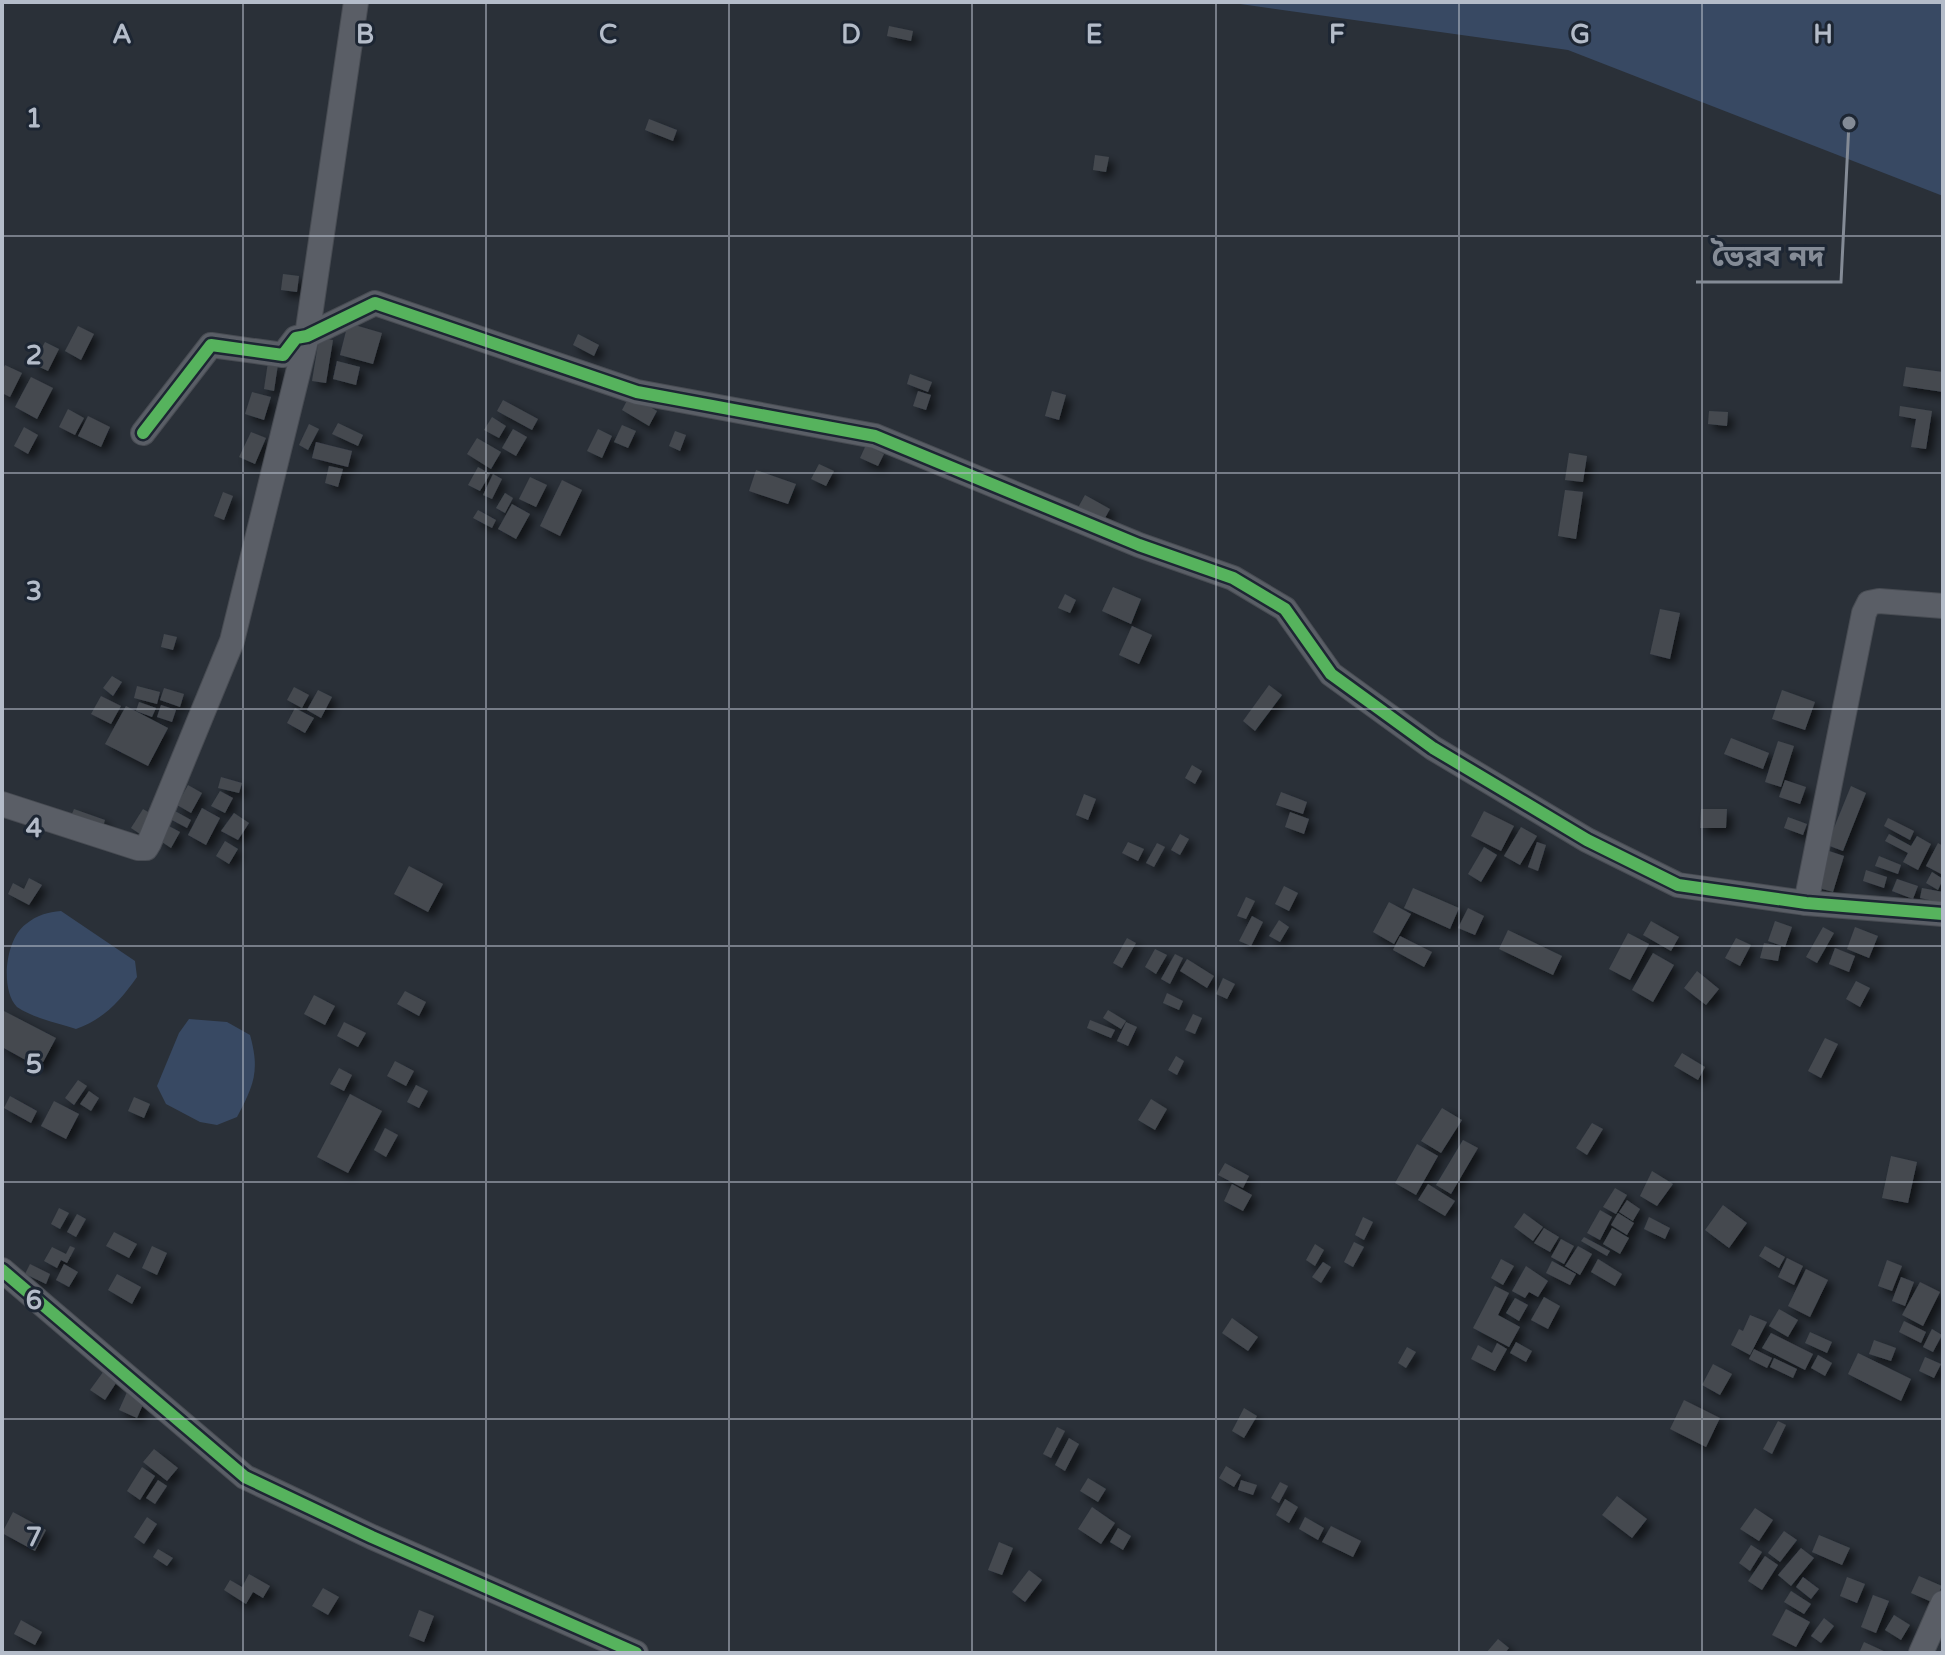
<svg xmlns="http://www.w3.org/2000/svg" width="1945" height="1655" font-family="'Varela Round','Noto Sans Bengali',sans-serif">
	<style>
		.water { fill: #384963 }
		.building { fill: #444950; filter: url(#shadow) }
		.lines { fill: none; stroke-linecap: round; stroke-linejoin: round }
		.minor-casing { stroke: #484c53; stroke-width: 26 }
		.minor { stroke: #5a5e66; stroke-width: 24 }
		.cycleway-casing { stroke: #1d2633; stroke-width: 17 }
		.cycleway { stroke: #56b35d; stroke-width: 12 }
		.grid { fill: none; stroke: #b4bcc9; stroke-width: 2; stroke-opacity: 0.55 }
		.grid-label { font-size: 26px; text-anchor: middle; font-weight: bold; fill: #b4bcc9; stroke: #1d2633; stroke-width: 6; stroke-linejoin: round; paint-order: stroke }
		.leader { fill: none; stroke: #848b96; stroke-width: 3 }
		.callout-dot { fill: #848b96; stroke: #1d2633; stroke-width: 3 }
		.callout-label { font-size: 30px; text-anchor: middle; font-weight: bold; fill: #848b96; stroke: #1d2633; stroke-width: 6; stroke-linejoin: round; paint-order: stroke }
	</style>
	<defs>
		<filter id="shadow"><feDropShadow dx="5.5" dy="5.5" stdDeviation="4" flood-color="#0009"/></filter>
	</defs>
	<rect width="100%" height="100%" fill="#2a3038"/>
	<g class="water">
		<polygon points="1226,2 1943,2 1943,196 1568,50"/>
		<path d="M61 911 135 961 137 977C120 1001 104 1019 76 1029 58 1023 33 1018 17 1007 0 990 5 939 26 924 37 915 48 912 61 911Z"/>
		<path d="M189 1019 227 1022 250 1035C260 1071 254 1085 237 1117L217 1125 200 1122 166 1104 157 1086 179 1033Z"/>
	</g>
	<g class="building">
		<polygon points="889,26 913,31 911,41 887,36"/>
		<polygon points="649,119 677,130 673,141 645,130"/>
		<polygon points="1095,155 1109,157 1106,172 1093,170"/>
		<polygon points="283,274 299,276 297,292 281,290"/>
		<polygon points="348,323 382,333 373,364 340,355"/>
		<polygon points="78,326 94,334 81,360 65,351"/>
		<polygon points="578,334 599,345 594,356 573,345"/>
		<polygon points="319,338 333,340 326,383 312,381"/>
		<polygon points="45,342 59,349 48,371 33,364"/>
		<polygon points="337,361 360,367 356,385 333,379"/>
		<polygon points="268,362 278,364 274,391 264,389"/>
		<polygon points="5,365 22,373 10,397 2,393 2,371"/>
		<polygon points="1906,367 1943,372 1943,392 1903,386"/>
		<polygon points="910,374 932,382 928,392 907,384"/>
		<polygon points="31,377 53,388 37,419 15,407"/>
		<polygon points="918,391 931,395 926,410 913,406"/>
		<polygon points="1052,391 1066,395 1059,420 1045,416"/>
		<polygon points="252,392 271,397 264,420 245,414"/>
		<polygon points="630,395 657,411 649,426 622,410"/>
		<polygon points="503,400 538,419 532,430 497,411"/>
		<polygon points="1900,406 1932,411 1926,449 1911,447 1916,419 1899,416"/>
		<polygon points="68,409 84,418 75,435 59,427"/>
		<polygon points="1709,411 1728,412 1727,426 1708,424"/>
		<polygon points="88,416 110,427 101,447 78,436"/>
		<polygon points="492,417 506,426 499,438 484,430"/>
		<polygon points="338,423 363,435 358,446 332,434"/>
		<polygon points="309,424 319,429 308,450 299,445"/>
		<polygon points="622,425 636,431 628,448 614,442"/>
		<polygon points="24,427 38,435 28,454 14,446"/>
		<polygon points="513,429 527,437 516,456 502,448"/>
		<polygon points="598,429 612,436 602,458 587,451"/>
		<polygon points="675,431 686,435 680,451 669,446"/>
		<polygon points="251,432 266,438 255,464 239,457"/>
		<polygon points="477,438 501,452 491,469 467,454"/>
		<polygon points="316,442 352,451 348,467 312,458"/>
		<polygon points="866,445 884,454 878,466 860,458"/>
		<polygon points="1569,453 1587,456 1583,482 1565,480"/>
		<polygon points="819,464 834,471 826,486 811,479"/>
		<polygon points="329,466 343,469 338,487 325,483"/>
		<polygon points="478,467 490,474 480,491 468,485"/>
		<polygon points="756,470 796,484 788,504 749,491"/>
		<polygon points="493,474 502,479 492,499 483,495"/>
		<polygon points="530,477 547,485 536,507 519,499"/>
		<polygon points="562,480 582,490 560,536 540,526"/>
		<polygon points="1565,490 1583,492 1576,539 1558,536"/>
		<polygon points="223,492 233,496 224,520 214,516"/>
		<polygon points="505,493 513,498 505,513 496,508"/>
		<polygon points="1085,495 1110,509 1100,527 1075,513"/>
		<polygon points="512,504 530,514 516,539 498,529"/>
		<polygon points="478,510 496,520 492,528 473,518"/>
		<polygon points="1113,587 1141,599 1131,624 1102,611"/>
		<polygon points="1065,594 1076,600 1070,613 1058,608"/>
		<polygon points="1660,609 1680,613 1670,659 1650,654"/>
		<polygon points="1132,626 1152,635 1139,664 1119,655"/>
		<polygon points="164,634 177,637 173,650 161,647"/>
		<polygon points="112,676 122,682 113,696 103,688"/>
		<polygon points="1269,685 1282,695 1255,731 1243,721"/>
		<polygon points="137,686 160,692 157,704 134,698"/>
		<polygon points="294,687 309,695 302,708 287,700"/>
		<polygon points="164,688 184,694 180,707 160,700"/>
		<polygon points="318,690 332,697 321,718 307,710"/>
		<polygon points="1782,690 1815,702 1805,730 1772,719"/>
		<polygon points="101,696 121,706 111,724 91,714"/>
		<polygon points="139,702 156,708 152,717 136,711"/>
		<polygon points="161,705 176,710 172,722 157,717"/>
		<polygon points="126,706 168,728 148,766 105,744"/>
		<polygon points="295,708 314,718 305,733 287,723"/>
		<polygon points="1731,738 1769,753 1763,769 1724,754"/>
		<polygon points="1778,741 1794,746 1781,787 1765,782"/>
		<polygon points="1192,765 1202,771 1195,784 1185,778"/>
		<polygon points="221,777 242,783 239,793 218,788"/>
		<polygon points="1785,780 1806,787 1800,804 1779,797"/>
		<polygon points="188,785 202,793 191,813 177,805"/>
		<polygon points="1851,786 1866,793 1843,851 1827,845"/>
		<polygon points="220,791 233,798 225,813 211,806"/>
		<polygon points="1281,792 1307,802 1303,814 1276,805"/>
		<polygon points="1084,794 1096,799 1088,820 1076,815"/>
		<polygon points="202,808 220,818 206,845 188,835"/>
		<polygon points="74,809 105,820 101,833 69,821"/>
		<polygon points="143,809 155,816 143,836 131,828"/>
		<polygon points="1701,809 1727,809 1726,828 1700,828"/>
		<polygon points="175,811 191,820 187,828 170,819"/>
		<polygon points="1484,811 1514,826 1501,851 1471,836"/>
		<polygon points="1290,812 1309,819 1304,834 1285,827"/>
		<polygon points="234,813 249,823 238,840 221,831"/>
		<polygon points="1788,817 1807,824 1803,835 1784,828"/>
		<polygon points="1888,818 1914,831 1910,840 1884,826"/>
		<polygon points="167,825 180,832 171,848 159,840"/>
		<polygon points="1521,827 1537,836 1520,865 1504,856"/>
		<polygon points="1180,834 1189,839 1180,855 1171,850"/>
		<polygon points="1889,834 1911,846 1917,836 1931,844 1918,870 1903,862 1908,853 1885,841"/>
		<polygon points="225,841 238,849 229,864 216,856"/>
		<polygon points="1128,842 1144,849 1138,861 1122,853"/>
		<polygon points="1537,842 1546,845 1538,871 1528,867"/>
		<polygon points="1157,843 1165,847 1154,867 1146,863"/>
		<polygon points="1938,843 1943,846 1943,875 1926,866"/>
		<polygon points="1484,847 1497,855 1481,882 1468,874"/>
		<polygon points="1826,850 1844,856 1833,892 1815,887"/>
		<polygon points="1879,856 1901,865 1898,874 1875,866"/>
		<polygon points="409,866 443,884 428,912 394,894"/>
		<polygon points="1866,870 1887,877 1884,888 1863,881"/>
		<polygon points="1932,872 1943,879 1938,890 1926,883"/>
		<polygon points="29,878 42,885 29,905 8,894 13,883 24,889"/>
		<polygon points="1897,879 1918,886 1913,899 1892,891"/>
		<polygon points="1284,886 1298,893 1289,911 1275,904"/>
		<polygon points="1413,888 1459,908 1450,929 1404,908"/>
		<polygon points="1922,888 1943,892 1943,903 1920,898"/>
		<polygon points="1246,897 1255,901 1246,919 1237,916"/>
		<polygon points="1389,902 1411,914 1394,944 1373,932"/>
		<polygon points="1468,908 1484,916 1475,935 1458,928"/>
		<polygon points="1252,916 1263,922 1251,946 1239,941"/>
		<polygon points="1279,920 1289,927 1280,942 1269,936"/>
		<polygon points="1651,921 1679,937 1671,951 1643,935"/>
		<polygon points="1775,921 1792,927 1785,947 1768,941"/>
		<polygon points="1823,927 1834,933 1817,963 1806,957"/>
		<polygon points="1855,927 1878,936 1869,958 1847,949"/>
		<polygon points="1508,930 1562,956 1553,975 1499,949"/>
		<polygon points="1628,933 1649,944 1630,980 1609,969"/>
		<polygon points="1400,936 1432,952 1424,967 1393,950"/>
		<polygon points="1127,938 1136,943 1122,968 1113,963"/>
		<polygon points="1736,938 1751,945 1740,966 1725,958"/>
		<polygon points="1764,943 1781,946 1778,961 1760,958"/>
		<polygon points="1835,948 1855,956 1849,972 1829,964"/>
		<polygon points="1155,949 1167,955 1156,974 1145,967"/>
		<polygon points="1653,953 1674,965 1653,1002 1632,990"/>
		<polygon points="1175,954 1183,958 1170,984 1161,979"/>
		<polygon points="1187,959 1214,976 1207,988 1180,971"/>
		<polygon points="1697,971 1719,989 1706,1005 1684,988"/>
		<polygon points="1223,978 1235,984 1227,999 1216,994"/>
		<polygon points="1856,981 1870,988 1860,1007 1846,999"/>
		<polygon points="405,991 426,1002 419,1016 397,1004"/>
		<polygon points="1167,993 1183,1001 1179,1010 1163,1003"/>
		<polygon points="314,995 335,1006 325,1025 304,1014"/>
		<polygon points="2,1010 56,1038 40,1068 2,1047"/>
		<polygon points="1108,1010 1126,1021 1121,1029 1103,1018"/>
		<polygon points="1193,1014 1202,1018 1195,1034 1185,1030"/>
		<polygon points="1090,1020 1115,1030 1111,1038 1087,1028"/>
		<polygon points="344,1022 366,1033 358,1047 337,1036"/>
		<polygon points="1126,1022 1137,1027 1128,1046 1117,1041"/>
		<polygon points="1825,1038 1838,1044 1821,1078 1808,1071"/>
		<polygon points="1682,1053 1705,1067 1698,1080 1674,1066"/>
		<polygon points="1176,1056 1184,1061 1177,1075 1168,1070"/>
		<polygon points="395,1061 414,1071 406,1086 387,1076"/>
		<polygon points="339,1068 352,1075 344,1091 330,1084"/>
		<polygon points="78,1080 87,1086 74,1105 65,1098"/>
		<polygon points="416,1085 428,1091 419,1108 407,1102"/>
		<polygon points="89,1091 99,1098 91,1111 80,1104"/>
		<polygon points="350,1094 382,1111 348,1173 317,1157"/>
		<polygon points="10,1096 37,1111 31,1123 4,1108"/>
		<polygon points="134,1097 150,1104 144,1118 128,1111"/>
		<polygon points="1151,1099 1167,1109 1155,1130 1138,1120"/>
		<polygon points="54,1101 79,1114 66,1139 41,1126"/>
		<polygon points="1442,1108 1462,1120 1441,1153 1421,1141"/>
		<polygon points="1592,1123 1603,1129 1587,1155 1576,1148"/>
		<polygon points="385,1128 398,1135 386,1157 374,1150"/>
		<polygon points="1463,1140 1478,1148 1451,1194 1436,1185"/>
		<polygon points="1417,1144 1438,1156 1416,1195 1395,1183"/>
		<polygon points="1891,1156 1917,1162 1908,1203 1882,1198"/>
		<polygon points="1225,1163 1249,1176 1243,1188 1218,1175"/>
		<polygon points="1652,1171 1673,1184 1657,1206 1640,1196"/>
		<polygon points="1232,1184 1252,1195 1243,1211 1224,1201"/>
		<polygon points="1428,1184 1455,1201 1445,1216 1418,1200"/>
		<polygon points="1615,1188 1627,1195 1616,1214 1603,1207"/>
		<polygon points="1627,1200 1640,1209 1633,1221 1619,1212"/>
		<polygon points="1723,1205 1747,1223 1729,1248 1705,1230"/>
		<polygon points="59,1208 69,1213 60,1229 51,1224"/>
		<polygon points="1600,1210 1612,1217 1600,1240 1587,1233"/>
		<polygon points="1524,1213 1543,1227 1533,1241 1514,1227"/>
		<polygon points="1618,1213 1634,1223 1627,1235 1611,1225"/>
		<polygon points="77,1214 86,1219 76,1237 67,1232"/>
		<polygon points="1363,1217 1373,1222 1364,1240 1355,1235"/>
		<polygon points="1649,1217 1670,1228 1665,1239 1644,1229"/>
		<polygon points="1544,1228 1559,1237 1550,1252 1534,1243"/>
		<polygon points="1612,1228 1629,1238 1620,1254 1603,1244"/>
		<polygon points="114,1232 137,1244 129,1258 106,1246"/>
		<polygon points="1584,1237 1610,1251 1607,1256 1581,1241"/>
		<polygon points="1561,1239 1574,1246 1564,1264 1551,1257"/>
		<polygon points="1354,1242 1364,1247 1353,1267 1344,1262"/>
		<polygon points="1315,1244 1324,1250 1315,1266 1306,1260"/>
		<polygon points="70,1246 75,1248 67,1263 61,1260 57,1268 44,1261 52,1247 66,1254"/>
		<polygon points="152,1246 167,1253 157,1275 142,1268"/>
		<polygon points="1578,1246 1592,1254 1580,1275 1565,1266"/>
		<polygon points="1765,1246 1785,1257 1779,1268 1759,1256"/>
		<polygon points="1787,1258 1803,1266 1794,1285 1778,1277"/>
		<polygon points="1501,1259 1514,1266 1503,1285 1491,1278"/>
		<polygon points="1598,1259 1622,1274 1615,1286 1591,1272"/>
		<polygon points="1887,1260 1902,1266 1892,1291 1878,1286"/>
		<polygon points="1552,1261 1576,1274 1570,1285 1546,1273"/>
		<polygon points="1323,1262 1331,1267 1321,1283 1312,1277"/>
		<polygon points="30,1264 50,1274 46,1284 25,1274"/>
		<polygon points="64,1264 78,1272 69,1287 56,1280"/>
		<polygon points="1526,1266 1548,1281 1538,1297 1529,1292 1525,1298 1512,1291"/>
		<polygon points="1806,1269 1828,1280 1810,1317 1788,1306"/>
		<polygon points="117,1274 141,1287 132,1304 108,1290"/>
		<polygon points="1901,1277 1914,1282 1905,1306 1892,1301"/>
		<polygon points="1920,1282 1940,1292 1923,1326 1902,1315"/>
		<polygon points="1495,1286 1509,1293 1498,1315 1520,1327 1509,1347 1473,1328"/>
		<polygon points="1544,1297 1560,1306 1548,1329 1531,1320"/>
		<polygon points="1515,1298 1528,1305 1519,1321 1506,1313"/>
		<polygon points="1779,1309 1798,1320 1788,1337 1769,1326"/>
		<polygon points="1750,1315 1767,1322 1750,1355 1731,1345 1739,1329 1743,1331"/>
		<polygon points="1232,1318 1258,1337 1248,1351 1222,1333"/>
		<polygon points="1904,1321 1926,1332 1921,1343 1899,1332"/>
		<polygon points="1932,1329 1942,1335 1933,1352 1923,1347"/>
		<polygon points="1810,1332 1832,1342 1827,1353 1805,1343"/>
		<polygon points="1771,1333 1813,1354 1805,1370 1762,1348"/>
		<polygon points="1874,1340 1896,1348 1891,1361 1869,1354"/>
		<polygon points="1516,1342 1532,1351 1526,1362 1510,1353"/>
		<polygon points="1497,1343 1507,1349 1495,1371 1471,1359 1478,1345 1492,1353"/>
		<polygon points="1407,1347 1416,1352 1406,1368 1398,1363"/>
		<polygon points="1754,1349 1772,1358 1767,1368 1749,1359"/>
		<polygon points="1858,1353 1911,1379 1901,1401 1848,1374"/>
		<polygon points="1818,1355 1832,1363 1825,1376 1811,1368"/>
		<polygon points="1925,1357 1941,1364 1934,1378 1919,1371"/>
		<polygon points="1774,1358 1797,1369 1793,1378 1770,1367"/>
		<polygon points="1713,1364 1732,1374 1720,1395 1702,1385"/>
		<polygon points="106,1368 120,1377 105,1400 90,1390"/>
		<polygon points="128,1390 146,1398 137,1418 119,1410"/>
		<polygon points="1684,1400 1720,1418 1706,1447 1670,1429"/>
		<polygon points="1244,1408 1257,1416 1244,1438 1232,1431"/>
		<polygon points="1778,1421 1786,1425 1772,1454 1763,1449"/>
		<polygon points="1057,1427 1065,1431 1051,1458 1043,1454"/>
		<polygon points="1069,1438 1079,1444 1065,1471 1055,1465"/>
		<polygon points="154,1449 178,1468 167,1481 143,1462"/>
		<polygon points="1226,1466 1241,1475 1234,1487 1219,1478"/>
		<polygon points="142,1467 155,1476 140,1500 127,1491"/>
		<polygon points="1088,1478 1106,1489 1098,1502 1080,1491"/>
		<polygon points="158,1480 167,1486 155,1504 146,1498"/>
		<polygon points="1241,1480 1257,1485 1253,1495 1238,1490"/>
		<polygon points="1280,1482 1288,1486 1279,1503 1271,1498"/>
		<polygon points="1617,1496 1647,1519 1632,1538 1602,1515"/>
		<polygon points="1285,1499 1298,1507 1289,1523 1276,1515"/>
		<polygon points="1092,1507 1115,1523 1101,1544 1078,1529"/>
		<polygon points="1755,1508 1773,1520 1759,1541 1740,1529"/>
		<polygon points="13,1512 46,1530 35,1551 2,1533"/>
		<polygon points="147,1517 157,1524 144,1544 134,1537"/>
		<polygon points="1305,1517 1324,1528 1318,1540 1299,1529"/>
		<polygon points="1331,1526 1361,1541 1353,1557 1322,1542"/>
		<polygon points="1118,1528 1131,1536 1123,1550 1110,1542"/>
		<polygon points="1784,1531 1797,1540 1780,1562 1768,1553"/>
		<polygon points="1819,1535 1850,1548 1842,1565 1812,1552"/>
		<polygon points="999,1542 1013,1548 1002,1575 988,1570"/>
		<polygon points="1751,1545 1762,1552 1750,1571 1739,1563"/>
		<polygon points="1801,1548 1814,1558 1791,1586 1778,1575"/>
		<polygon points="158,1549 173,1558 167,1566 153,1557"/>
		<polygon points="1765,1556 1778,1565 1762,1590 1748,1581"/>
		<polygon points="1029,1570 1042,1580 1025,1602 1012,1592"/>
		<polygon points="249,1574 270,1586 263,1598 253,1592 246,1604 224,1590 230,1580 242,1587"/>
		<polygon points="1919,1576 1942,1586 1934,1603 1911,1593"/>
		<polygon points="1803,1577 1819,1589 1811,1599 1796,1587"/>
		<polygon points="1847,1577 1865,1584 1857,1603 1840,1596"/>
		<polygon points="323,1588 339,1597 328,1615 312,1606"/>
		<polygon points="1791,1591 1811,1604 1804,1614 1784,1602"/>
		<polygon points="1873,1595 1889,1601 1876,1633 1861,1627"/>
		<polygon points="1786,1609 1810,1622 1796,1647 1772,1635"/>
		<polygon points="419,1610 434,1616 424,1642 409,1636"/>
		<polygon points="1894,1615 1910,1625 1901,1640 1885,1630"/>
		<polygon points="1824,1618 1834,1626 1821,1643 1811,1636"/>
		<polygon points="21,1620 42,1632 35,1645 14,1634"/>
		<polygon points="1498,1639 1509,1648 1505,1653 1486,1653"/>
		<polygon points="1864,1642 1888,1653 1859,1653"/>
	</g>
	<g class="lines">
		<g class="minor-casing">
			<g id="minor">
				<polyline points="143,433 211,345 283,355 296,338 307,336 375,303 637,392 875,436 1139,545 1233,578 1285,609 1331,674 1433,748 1587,840 1678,885 1806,903 1943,914"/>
				<polyline points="2,804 138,848 146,848 149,843 232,641 307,336 356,2"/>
				<polyline points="1806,903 1864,613 1869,603 1879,601 1943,606"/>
				<polyline points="2,1270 245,1477 372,1537 636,1653"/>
				<polyline points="1921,1653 1943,1603"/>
			</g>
		</g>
		<use href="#minor" class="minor"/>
		<g class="cycleway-casing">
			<g id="cycleway">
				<polyline points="143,433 211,345 283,355 296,338 307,336 375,303 637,392 875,436 1139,545 1233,578 1285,609 1331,674 1433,748 1587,840 1678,885 1806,903 1943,914"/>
				<polyline points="2,1270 245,1477 372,1537 636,1653"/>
			</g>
		</g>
		<use href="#cycleway" class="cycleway"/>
	</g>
	<path class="grid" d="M243 2V1653M486 2V1653M729 2V1653M972 2V1653M1216 2V1653M1459 2V1653M1702 2V1653M2 236H1943M2 473H1943M2 709H1943M2 946H1943M2 1182H1943M2 1419H1943"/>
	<g class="grid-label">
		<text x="122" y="43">A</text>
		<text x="365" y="43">B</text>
		<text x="608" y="43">C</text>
		<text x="851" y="43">D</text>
		<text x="1094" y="43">E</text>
		<text x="1337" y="43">F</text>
		<text x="1580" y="43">G</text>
		<text x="1823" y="43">H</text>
		<text x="34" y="127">1</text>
		<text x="34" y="364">2</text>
		<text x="34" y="600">3</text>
		<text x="34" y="837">4</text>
		<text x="34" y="1073">5</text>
		<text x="34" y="1309">6</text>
		<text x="34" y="1546">7</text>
	</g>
	<path class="leader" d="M1849 123L1841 282H1696"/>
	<circle class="callout-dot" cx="1849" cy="123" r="8"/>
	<g class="callout-label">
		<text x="1768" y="266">ভৈরব নদ</text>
	</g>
	<rect width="1945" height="1655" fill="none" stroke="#b4bcc9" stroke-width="8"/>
</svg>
